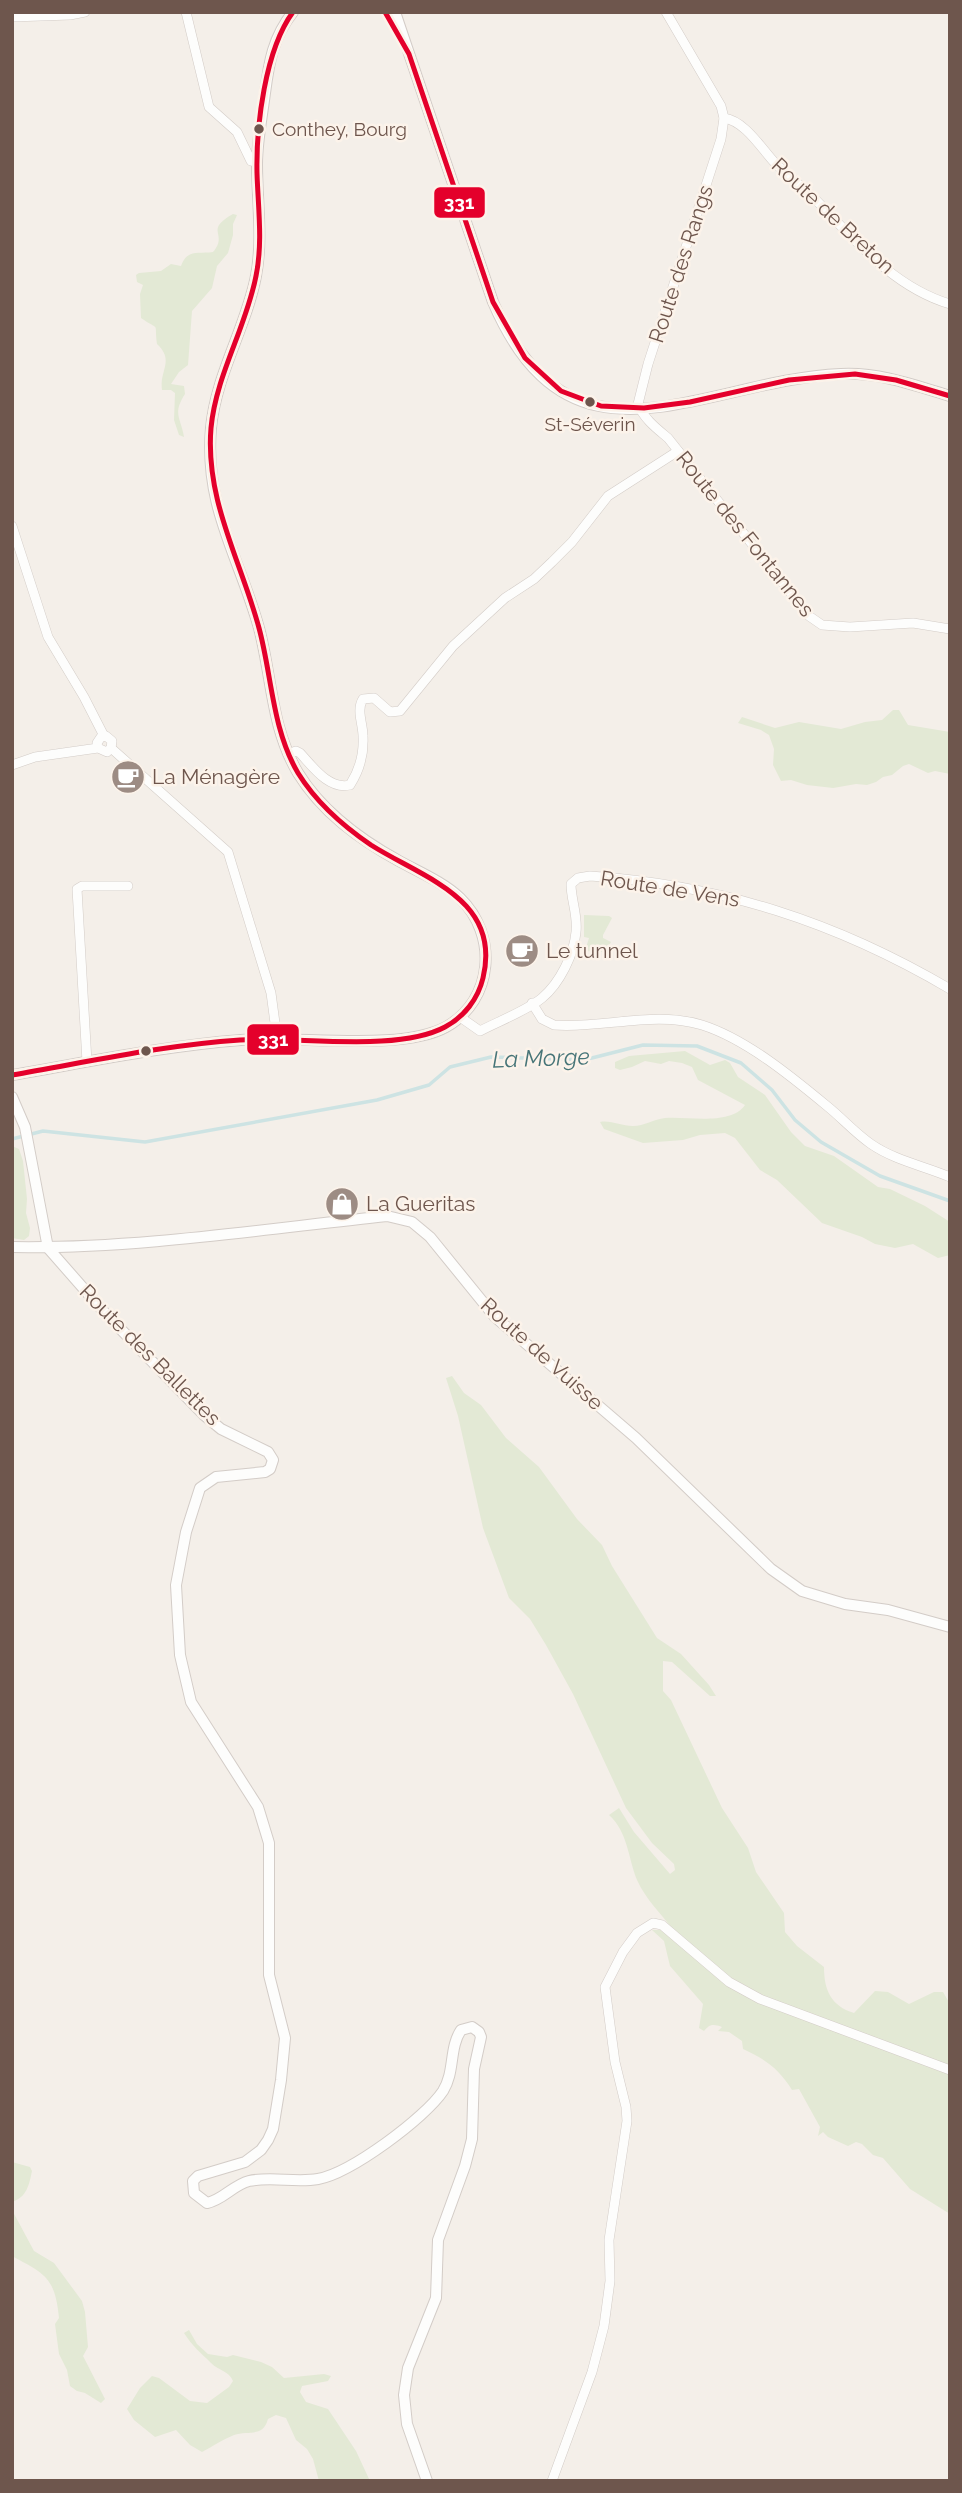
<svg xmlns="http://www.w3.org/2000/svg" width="962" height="2493" font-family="Raleway,sans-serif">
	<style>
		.green { fill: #e3e9d5 }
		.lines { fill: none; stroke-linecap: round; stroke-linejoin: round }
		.stream { stroke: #cde3e3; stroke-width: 3.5 }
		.minor-casing { stroke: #d3ccc7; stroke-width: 10 }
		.tertiary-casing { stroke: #d3ccc7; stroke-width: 12 }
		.minor { stroke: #fdfdfc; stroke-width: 9 }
		.tertiary { stroke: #fdfdfc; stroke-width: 10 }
		.bus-1-casing { stroke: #fcf3ea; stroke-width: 10 }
		.bus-1 { stroke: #e4002b; stroke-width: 5 }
		.bus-dot { fill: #6e564d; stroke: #fcf3ea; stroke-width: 2.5 }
		.labels { text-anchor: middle; stroke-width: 5; stroke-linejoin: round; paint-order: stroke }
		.bus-label { font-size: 19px; fill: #6e564d; stroke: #fcf3ea; text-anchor: start }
		.street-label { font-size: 21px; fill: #6e564d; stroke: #fcf3ea }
		.poi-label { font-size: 21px; fill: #6e564d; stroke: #fcf3ea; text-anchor: start }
		.water-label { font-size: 23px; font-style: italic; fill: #477578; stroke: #fcf3ea }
		.line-badge { stroke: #fcf3ea; stroke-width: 2.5 }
		.badge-label { font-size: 19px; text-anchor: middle; font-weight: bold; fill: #fff }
	</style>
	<rect width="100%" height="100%" fill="#f4efe9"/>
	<g class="green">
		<path d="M233 214 237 215 233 224V235L228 253 217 266 212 288 192 311 188 365 179 372 171 384 184 386 185 394C172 414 181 418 184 437L179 435 174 420 175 393 171 390H162C159 370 175 361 157 344 154 320 161 332 141 318L140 294 143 285 137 282 136 275 139 273 161 271 171 264 181 266C187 249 198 254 213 252 229 233 203 231 233 214Z"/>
		<polygon points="893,710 899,710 908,725 950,732 950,774 935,771 928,773 909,764 903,766 892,775 883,777 876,782 867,785 856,784 833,788 807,785 791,780 781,781 773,765 774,749 769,735 761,730 738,723 742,717 775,728 799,722 841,729 865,722 882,720"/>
		<polygon points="584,915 609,916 612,918 603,935 603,938 611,942 605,952 585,951 589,938 584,937"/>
		<path d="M685 1051 710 1065 725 1060 730 1063 738 1077 765 1095 791 1132 805 1146 834 1156 878 1187 890 1189 925 1206 950 1222V1255L938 1258 913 1244 895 1248 875 1244 862 1237 822 1223 777 1180 760 1170 735 1138 725 1133 700 1135 683 1140 643 1143 604 1129 600 1122C611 1120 621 1126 633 1126 644 1126 654 1119 665 1118 687 1116 731 1126 745 1105L698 1080 692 1067 682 1063 669 1061 661 1064 645 1061 632 1067 620 1070 615 1068V1062L629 1056Z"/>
		<polygon points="12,1146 19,1149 23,1161 27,1199 26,1213 30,1228 29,1236 24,1240 12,1238"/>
		<path d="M452 1376 464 1393 481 1405 506 1438 539 1467 577 1519 602 1545 612 1566 657 1638 681 1654 709 1685 716 1696H710L672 1662 663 1661V1691L671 1700 722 1808 748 1848 756 1872 784 1913 785 1932 797 1946 824 1967C824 1990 831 2006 854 2013L875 1991 888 1992 909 2004 934 1992H943L950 2004V2214L910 2189 883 2158 873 2155 862 2144 856 2142 848 2146 828 2137 823 2132 818 2136 820 2127 799 2089 792 2090C779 2069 765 2059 743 2049L742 2041 729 2032 718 2031 722 2027C713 2024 710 2024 704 2031L699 2028 703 2004 670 1966 664 1941 652 1930H673C661 1913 646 1900 637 1880 628 1858 628 1832 609 1815L619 1808 634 1832 670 1874 675 1870 674 1864 652 1843 626 1808 573 1694 546 1645 530 1619 509 1598 483 1528 458 1416 446 1378Z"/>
		<path d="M12 2162 30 2167 32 2171C29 2185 27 2197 12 2202Z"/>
		<path d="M12 2210 34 2251 54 2263 82 2301 85 2312 88 2347 83 2356 105 2399 101 2403 85 2393 77 2391 70 2386 67 2370 59 2354 55 2324 59 2318C55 2277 45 2274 12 2256Z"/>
		<path d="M189 2330 197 2344 208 2354 227 2357 233 2355 261 2362 272 2367 284 2378 324 2374 331 2376 328 2381 302 2386 300 2392 306 2402 328 2409 356 2451 370 2481H319L313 2459 307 2449 296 2440 286 2418 276 2415 268 2419C263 2438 248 2430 234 2435 224 2439 213 2446 202 2452L190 2445 176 2430 155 2437 134 2420 127 2409 140 2388 152 2376 159 2378 190 2401 207 2403 229 2387 233 2381C229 2371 219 2371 211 2363 201 2353 192 2346 184 2333Z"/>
	</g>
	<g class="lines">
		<polyline class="stream" points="12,1139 43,1131 145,1142 377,1100 429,1085 450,1067 491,1057 584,1060 643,1045 697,1046 741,1063 772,1090 795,1120 821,1142 880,1176 950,1201"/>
		<g class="minor-casing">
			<g id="minor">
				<polyline points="186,12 209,107 237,132 251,161 257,162"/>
				<path d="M666 12 721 106 724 118 721 139 648 364 638 404C644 419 656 428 668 438L809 616 822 625 850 627 913 623 950 629"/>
				<polyline points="12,17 70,15 85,12"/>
				<path d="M724 118C745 121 761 148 775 163 788 176 803 187 815 199 855 240 893 287 950 304"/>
				<polyline points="12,526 48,637 84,697 104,736"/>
				<polyline points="111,748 228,852 271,993 277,1038"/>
				<path d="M288 754 296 751 300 753C313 767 329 790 350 785 359 771 364 753 363 736 363 724 356 710 363 699L374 698 390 712 400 711 453 646 505 598 534 579 552 562 572 542 608 496 678 451"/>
				<polyline points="12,765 35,757 98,748 107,752 111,748 112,741 106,736 101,737 97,743 98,748"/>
				<path d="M532 1003 542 1019 554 1025C602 1029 655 1010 702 1025 746 1039 792 1077 827 1106 842 1118 855 1133 871 1144 894 1160 924 1166 950 1177"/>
				<path d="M460 1017 480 1031C497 1022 528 1010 542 998 560 983 574 954 576 932 578 915 571 900 571 884L578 878 590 876C722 885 836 922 950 989"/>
				<polyline points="87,1062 77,889 82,886 128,886"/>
				<polyline points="552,2481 592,2372 604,2326 610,2281 609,2240 627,2121 626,2107 615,2062 605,1987 623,1952 637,1933 653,1923 662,1925 729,1982 760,1999 950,2070"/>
			</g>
		</g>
		<g class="tertiary-casing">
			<g id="tertiary">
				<path d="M395 12 493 302C571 484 702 380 841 374 879 372 914 385 950 396"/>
				<path d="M12 1075C88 1062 164 1046 241 1040 295 1035 401 1052 446 1027 494 1000 498 935 460 898 443 882 419 872 399 861 359 839 322 812 298 773 271 728 272 677 259 628 239 556 204 507 211 428 216 374 246 328 256 276 263 239 257 201 257 164 257 141 262 117 265 93 269 62 273 37 293 12"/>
				<path d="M12 1097 25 1127 48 1248 105 1313 204 1415 221 1429 268 1452 273 1460 270 1469 265 1472 216 1477 200 1488 186 1532 176 1585 180 1655 191 1702 258 1807 269 1843V1975L285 2038 281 2080 273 2129 268 2140 261 2150 245 2162 198 2176 193 2181 194 2193 207 2203C223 2200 233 2185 249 2181 271 2176 295 2183 318 2179 351 2173 425 2118 443 2091 455 2072 449 2048 461 2030L472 2027 479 2032 481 2037 474 2069 472 2139 465 2166 438 2240 436 2298 408 2368 404 2395 407 2424 427 2481"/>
				<path d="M12 1247C135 1249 264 1229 387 1216L412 1222 430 1237 495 1317 636 1438 771 1569 802 1591 845 1604 888 1610 950 1627"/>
			</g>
		</g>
		<use href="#minor" class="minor"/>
		<use href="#tertiary" class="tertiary"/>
		<g class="bus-1-casing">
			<g id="bus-1">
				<polyline points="385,12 409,54 493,302 525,358 561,391 601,406 644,408 690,402 789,380 855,374 896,380 950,396"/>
				<path d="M12 1075C88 1062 164 1045 240 1040 297 1036 396 1053 445 1027 464 1017 478 999 483 978 502 899 423 878 371 845 343 826 316 802 298 773 272 729 272 676 259 628 241 561 205 500 211 428 216 375 246 328 256 276 263 242 258 207 257 173 256 126 265 50 293 12"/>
			</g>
		</g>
		<use href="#bus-1" class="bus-1"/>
	</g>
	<defs>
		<g id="cafe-disc" transform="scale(1.75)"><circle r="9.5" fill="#9d8c84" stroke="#fcf3ea"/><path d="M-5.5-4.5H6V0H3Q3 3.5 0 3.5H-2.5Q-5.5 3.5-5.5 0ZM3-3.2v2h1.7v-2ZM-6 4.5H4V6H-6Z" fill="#fff"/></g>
		<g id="shop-disc" transform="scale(1.75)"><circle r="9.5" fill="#9d8c84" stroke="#fcf3ea"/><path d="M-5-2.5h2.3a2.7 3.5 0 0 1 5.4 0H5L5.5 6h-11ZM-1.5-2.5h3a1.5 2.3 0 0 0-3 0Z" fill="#fff"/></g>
	</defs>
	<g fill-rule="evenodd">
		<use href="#cafe-disc" x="128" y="777"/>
		<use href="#cafe-disc" x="522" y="951"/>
		<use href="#shop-disc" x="342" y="1204"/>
	</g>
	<g class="bus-dot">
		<circle cx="259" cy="129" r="6"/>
		<circle cx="590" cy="402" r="6"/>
		<circle cx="146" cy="1051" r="6"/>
	</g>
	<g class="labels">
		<g class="bus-label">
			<text x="272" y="136">Conthey, Bourg</text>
			<text x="590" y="431" text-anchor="middle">St-Séverin</text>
		</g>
		<g class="street-label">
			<text transform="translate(833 216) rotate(43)" y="7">Route de Breton</text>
			<text transform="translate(681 264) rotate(-72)" y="7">Route des Rangs</text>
			<text transform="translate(745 534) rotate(51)" y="7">Route des Fontannes</text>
			<text transform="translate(670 889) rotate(9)" y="7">Route de Vens</text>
			<text transform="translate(542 1354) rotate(42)" y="7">Route de Vuisse</text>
			<text transform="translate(150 1355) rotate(45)" y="7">Route des Ballettes</text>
		</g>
		<g class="poi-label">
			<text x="152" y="784">La Ménagère</text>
			<text x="546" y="958">Le tunnel</text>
			<text x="366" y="1211">La Gueritas</text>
		</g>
		<g class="water-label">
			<text transform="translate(541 1058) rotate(-2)" y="8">La Morge</text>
		</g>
	</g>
	<g class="line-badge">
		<rect x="433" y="186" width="53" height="33" rx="7" fill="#e4002b"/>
		<rect x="246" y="1023" width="54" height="33" rx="7" fill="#e4002b"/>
	</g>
	<g class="badge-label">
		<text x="459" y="209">331</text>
		<text x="273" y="1046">331</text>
	</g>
	<rect width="962" height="2493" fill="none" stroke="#6e564d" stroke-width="28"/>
</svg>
